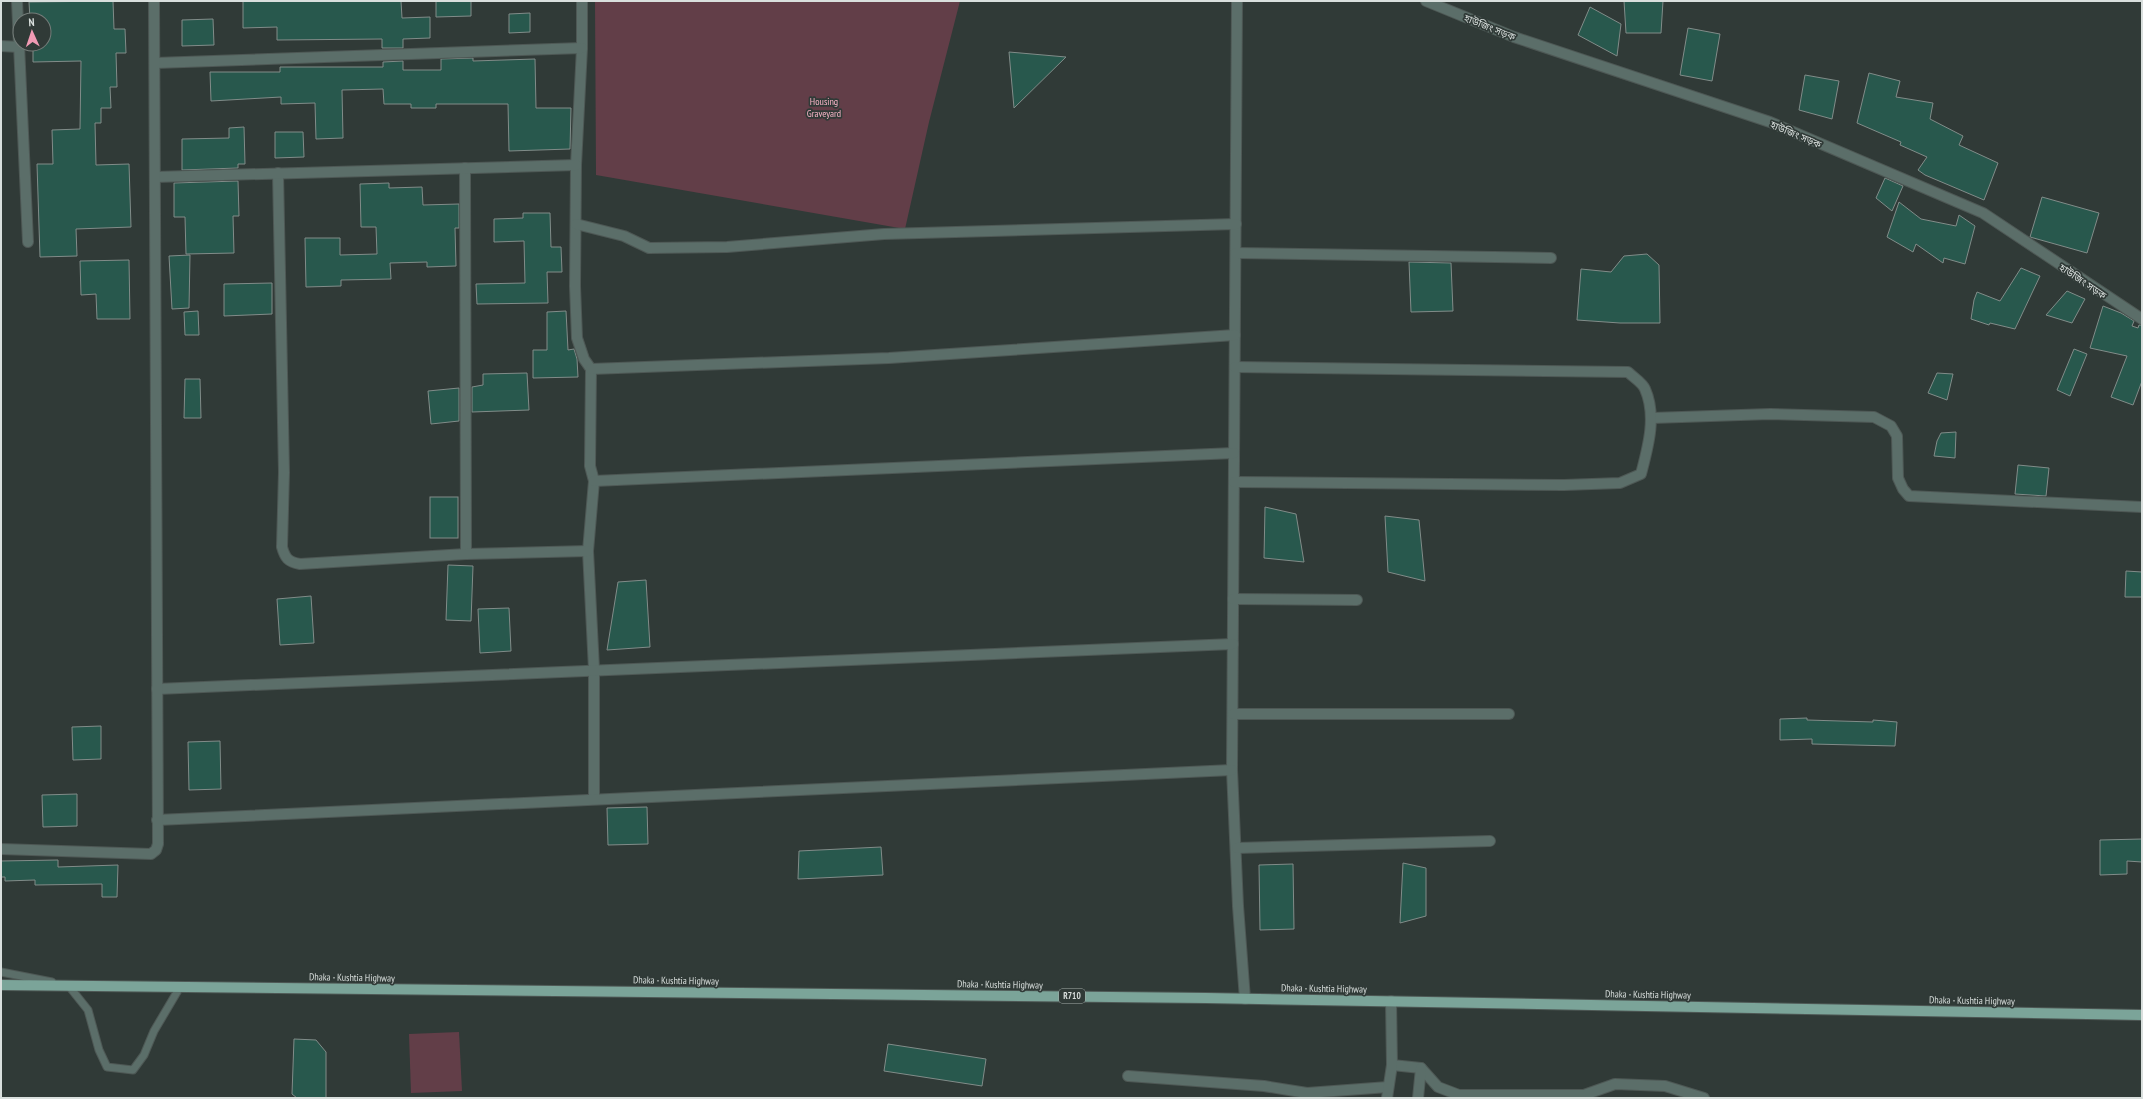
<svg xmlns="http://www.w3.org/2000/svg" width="2143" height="1099" font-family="'PT Sans Narrow','Noto Sans Bengali',sans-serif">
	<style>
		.green { fill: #623e48 }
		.building { fill: #28584d; stroke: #818c89 }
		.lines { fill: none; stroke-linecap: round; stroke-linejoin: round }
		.lane-casing { stroke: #4e5855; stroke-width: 9 }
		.street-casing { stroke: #4e5855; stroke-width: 12 }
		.primary-casing { stroke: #4e5855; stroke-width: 12 }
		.lane { stroke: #5b6e69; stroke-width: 7 }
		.street { stroke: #5b6e69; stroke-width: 10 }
		.primary { stroke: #7ba499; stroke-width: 10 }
		.labels { text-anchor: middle; stroke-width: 3.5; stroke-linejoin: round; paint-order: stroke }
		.shield { fill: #303a37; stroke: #a6aeab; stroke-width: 1 }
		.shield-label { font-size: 9px; font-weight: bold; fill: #d9dfdd }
		.street-label { font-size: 10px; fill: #d9dfdd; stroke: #303a37 }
		.park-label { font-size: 10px; fill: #fab4c8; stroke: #303a37 }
	</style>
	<rect width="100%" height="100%" fill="#303a37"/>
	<g class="green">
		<polygon points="595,1 960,1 929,122 905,229 596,175"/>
		<polygon points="459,1032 462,1091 411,1093 409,1034"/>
	</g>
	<g class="building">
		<polygon points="113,1 114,29 125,29 126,53 116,53 117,87 110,87 111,108 101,108 101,123 95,123 96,165 129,164 131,227 76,229 77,256 40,257 37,164 53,164 52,130 80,129 81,61 33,62 33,44 44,44 44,20 30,20 29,2"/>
		<polygon points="243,1 401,1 402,18 430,17 430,38 403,39 403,48 382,48 382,39 277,40 277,27 243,28"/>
		<polygon points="436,1 471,1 471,16 436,17"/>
		<polygon points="1624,1 1663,1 1661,33 1626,33"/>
		<polygon points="1590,7 1621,24 1617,56 1578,35"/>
		<polygon points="530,13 530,32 509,33 509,14"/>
		<polygon points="213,19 214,45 182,46 182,20"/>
		<polygon points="1688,28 1720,34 1712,81 1680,75"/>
		<polygon points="1009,52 1066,57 1014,108"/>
		<polygon points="473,58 473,61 535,59 536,108 571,108 570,149 509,151 508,104 436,104 436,108 411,108 411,104 384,104 383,89 342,90 343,138 316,139 315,103 281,104 281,97 211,101 210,72 280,72 280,67 383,67 383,62 403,61 403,70 441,70 441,59"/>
		<polygon points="1869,73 1900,81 1896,97 1933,103 1930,119 1963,136 1959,145 1998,163 1984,200 1925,175 1918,170 1927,157 1900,145 1901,142 1857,123"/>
		<polygon points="1805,75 1839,81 1832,119 1799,110"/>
		<polygon points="244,127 245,164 238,164 238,168 182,170 182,139 229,138 229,128"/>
		<polygon points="275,132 303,132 304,157 275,158"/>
		<polygon points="1885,178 1903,186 1892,211 1876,198"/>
		<polygon points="238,181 239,216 233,216 234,253 186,254 185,217 174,217 174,183"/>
		<polygon points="389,183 389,188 422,187 423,205 459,204 459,228 455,228 456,266 427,267 427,262 390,263 391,279 341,280 341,286 306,287 305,238 340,238 340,255 377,254 376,227 361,227 360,184"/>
		<polygon points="2042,197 2099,213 2087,253 2030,237"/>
		<polygon points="1899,202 1921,219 1956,226 1959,215 1975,226 1965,264 1944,258 1943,263 1916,244 1913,252 1887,237"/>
		<polygon points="523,213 550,213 551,247 561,247 562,272 547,272 548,303 477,304 476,284 525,283 524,241 494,242 494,219 523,218"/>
		<polygon points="1647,254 1659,265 1660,323 1620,323 1577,320 1581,269 1611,272 1624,256"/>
		<polygon points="190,255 189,308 172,309 169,256"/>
		<polygon points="129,260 130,319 97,319 96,294 81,295 80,261"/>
		<polygon points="1409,262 1451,263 1453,311 1411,312"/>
		<polygon points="2021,268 2040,276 2015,329 1990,323 1989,325 1971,319 1974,300 1977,292 2000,301"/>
		<polygon points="272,283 272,314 224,316 224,284"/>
		<polygon points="2067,291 2085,299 2072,323 2046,315"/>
		<polygon points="2103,306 2121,313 2134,321 2132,326 2138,328 2139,325 2142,325 2142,381 2133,405 2111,397 2127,356 2090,348"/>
		<polygon points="198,311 199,335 185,335 184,312"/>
		<polygon points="566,311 568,350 574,349 577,359 578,377 533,378 533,350 547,350 547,312"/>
		<polygon points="2074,349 2087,354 2070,396 2057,390"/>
		<polygon points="527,373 529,410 472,412 472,387 483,385 483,374"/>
		<polygon points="1937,373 1953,374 1947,400 1928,393"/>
		<polygon points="185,379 200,379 201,418 184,418"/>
		<polygon points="459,388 459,421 431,424 428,391"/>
		<polygon points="1956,432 1955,458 1934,456 1937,441 1941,433"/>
		<polygon points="2018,465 2049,468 2046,496 2015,494"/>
		<rect x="430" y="497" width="28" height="41"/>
		<polygon points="1265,507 1296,514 1304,562 1264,558"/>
		<polygon points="1385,516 1419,520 1425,581 1388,572"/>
		<polygon points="448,565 473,566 471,621 446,620"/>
		<polygon points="2126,571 2142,572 2142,597 2125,597"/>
		<polygon points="646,580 650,647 607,650 618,582"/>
		<polygon points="311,596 314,643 280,645 277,599"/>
		<polygon points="509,608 511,651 480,653 478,609"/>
		<polygon points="1807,718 1807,720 1873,722 1873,720 1897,722 1895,746 1812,744 1812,739 1780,740 1780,719"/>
		<polygon points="101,726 101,759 73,760 72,727"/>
		<polygon points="220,741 221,789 189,790 188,742"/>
		<polygon points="77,794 77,826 43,827 42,795"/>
		<polygon points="647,807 648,844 608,845 607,808"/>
		<polygon points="2142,839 2142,862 2127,861 2127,874 2100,875 2100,840"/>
		<polygon points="881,847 883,875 798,879 799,851"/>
		<polygon points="58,860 58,867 118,865 117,897 102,897 102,884 35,885 35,880 5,881 5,877 1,877 1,861"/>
		<polygon points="1403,863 1426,868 1426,916 1400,923"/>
		<polygon points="1293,864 1294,929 1260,930 1259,865"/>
		<polygon points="294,1039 316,1040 326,1052 326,1098 297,1098 292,1094"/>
		<polygon points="888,1044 986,1059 982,1086 884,1071"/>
	</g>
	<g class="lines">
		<g class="lane-casing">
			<g id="lane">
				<polyline points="1,972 52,982"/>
				<polyline points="68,985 88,1010 99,1050 107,1067 133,1070 144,1055 154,1031 180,987"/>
			</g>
		</g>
		<g class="street-casing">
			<g id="street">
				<polyline points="17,1 28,242"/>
				<polyline points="582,1 582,48 576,165 575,286 577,338 584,359 591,369 590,466 594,481 588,551 594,669 594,799"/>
				<polyline points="1237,1 1232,770 1238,906 1245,999"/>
				<polyline points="1426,1 1514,37 1770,122 1983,213 2142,319"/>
				<polyline points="1,46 19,47"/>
				<polyline points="155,63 582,48"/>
				<polyline points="465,168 466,554"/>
				<path d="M278 173 284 472 282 547C285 558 288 562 300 564L466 554 588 551"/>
				<polyline points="155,177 576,165"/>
				<polyline points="576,224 624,236 649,248 727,247 884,234 1236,224"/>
				<polyline points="1236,253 1551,258"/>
				<polyline points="591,369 889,358 1235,335"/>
				<polyline points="1652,418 1770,414 1874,417 1891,426 1897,436 1898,478 1903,489 1909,496 2142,507"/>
				<polyline points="594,481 1234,453"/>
				<path d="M1234 482 1564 485 1620 483 1641 474C1648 447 1657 416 1645 389 1643 383 1633 377 1628 372L1235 367"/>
				<polyline points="1233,599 1357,600"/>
				<path d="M157 689C515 673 874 658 1233 644"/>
				<polyline points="1233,714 1509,714"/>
				<polyline points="157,820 1232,770"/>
				<polyline points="1237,848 1490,841"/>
				<polyline points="1,849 151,854 156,850 158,844 154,1"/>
				<polyline points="1392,1065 1421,1068 1438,1087 1459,1095 1584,1095 1615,1084 1665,1086 1704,1098"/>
				<polyline points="1128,1076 1264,1086 1307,1093 1388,1087"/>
				<polyline points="1387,1098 1392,1065 1391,1001"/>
				<polyline points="1418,1098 1421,1068"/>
			</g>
		</g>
		<g class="primary-casing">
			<polyline id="primary" points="1,985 1206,998 2142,1015"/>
		</g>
		<use href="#lane" class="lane"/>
		<use href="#street" class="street"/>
		<use href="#primary" class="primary"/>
	</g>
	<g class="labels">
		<rect class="shield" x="1059" y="989" width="26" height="14" rx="3"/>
		<g class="shield-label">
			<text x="1072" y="999">R710</text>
		</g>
		<g class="street-label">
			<text transform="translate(1490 27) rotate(22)" y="4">হাউজিং সড়ক</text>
			<text transform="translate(1796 134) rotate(23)" y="4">হাউজিং সড়ক</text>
			<text transform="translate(2083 281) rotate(34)" y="4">হাউজিং সড়ক</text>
			<text transform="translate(352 977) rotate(1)" y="4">Dhaka - Kushtia Highway</text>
			<text transform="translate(676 980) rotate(1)" y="4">Dhaka - Kushtia Highway</text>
			<text transform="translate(1000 984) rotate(1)" y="4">Dhaka - Kushtia Highway</text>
			<text transform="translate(1324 988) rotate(1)" y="4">Dhaka - Kushtia Highway</text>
			<text transform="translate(1648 994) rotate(1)" y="4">Dhaka - Kushtia Highway</text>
			<text transform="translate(1972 1000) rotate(1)" y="4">Dhaka - Kushtia Highway</text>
		</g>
		<g class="park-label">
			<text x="824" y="105">Housing<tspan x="824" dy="12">Graveyard</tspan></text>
		</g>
	</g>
	<rect width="2143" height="1099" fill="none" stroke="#d9dfdd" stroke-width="4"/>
	<g transform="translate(32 32) rotate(357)"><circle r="19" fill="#303a37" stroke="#747c79"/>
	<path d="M0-3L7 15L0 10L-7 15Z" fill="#f19ab4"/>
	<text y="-6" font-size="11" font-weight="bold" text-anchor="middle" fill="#d9dfdd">N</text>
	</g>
</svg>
